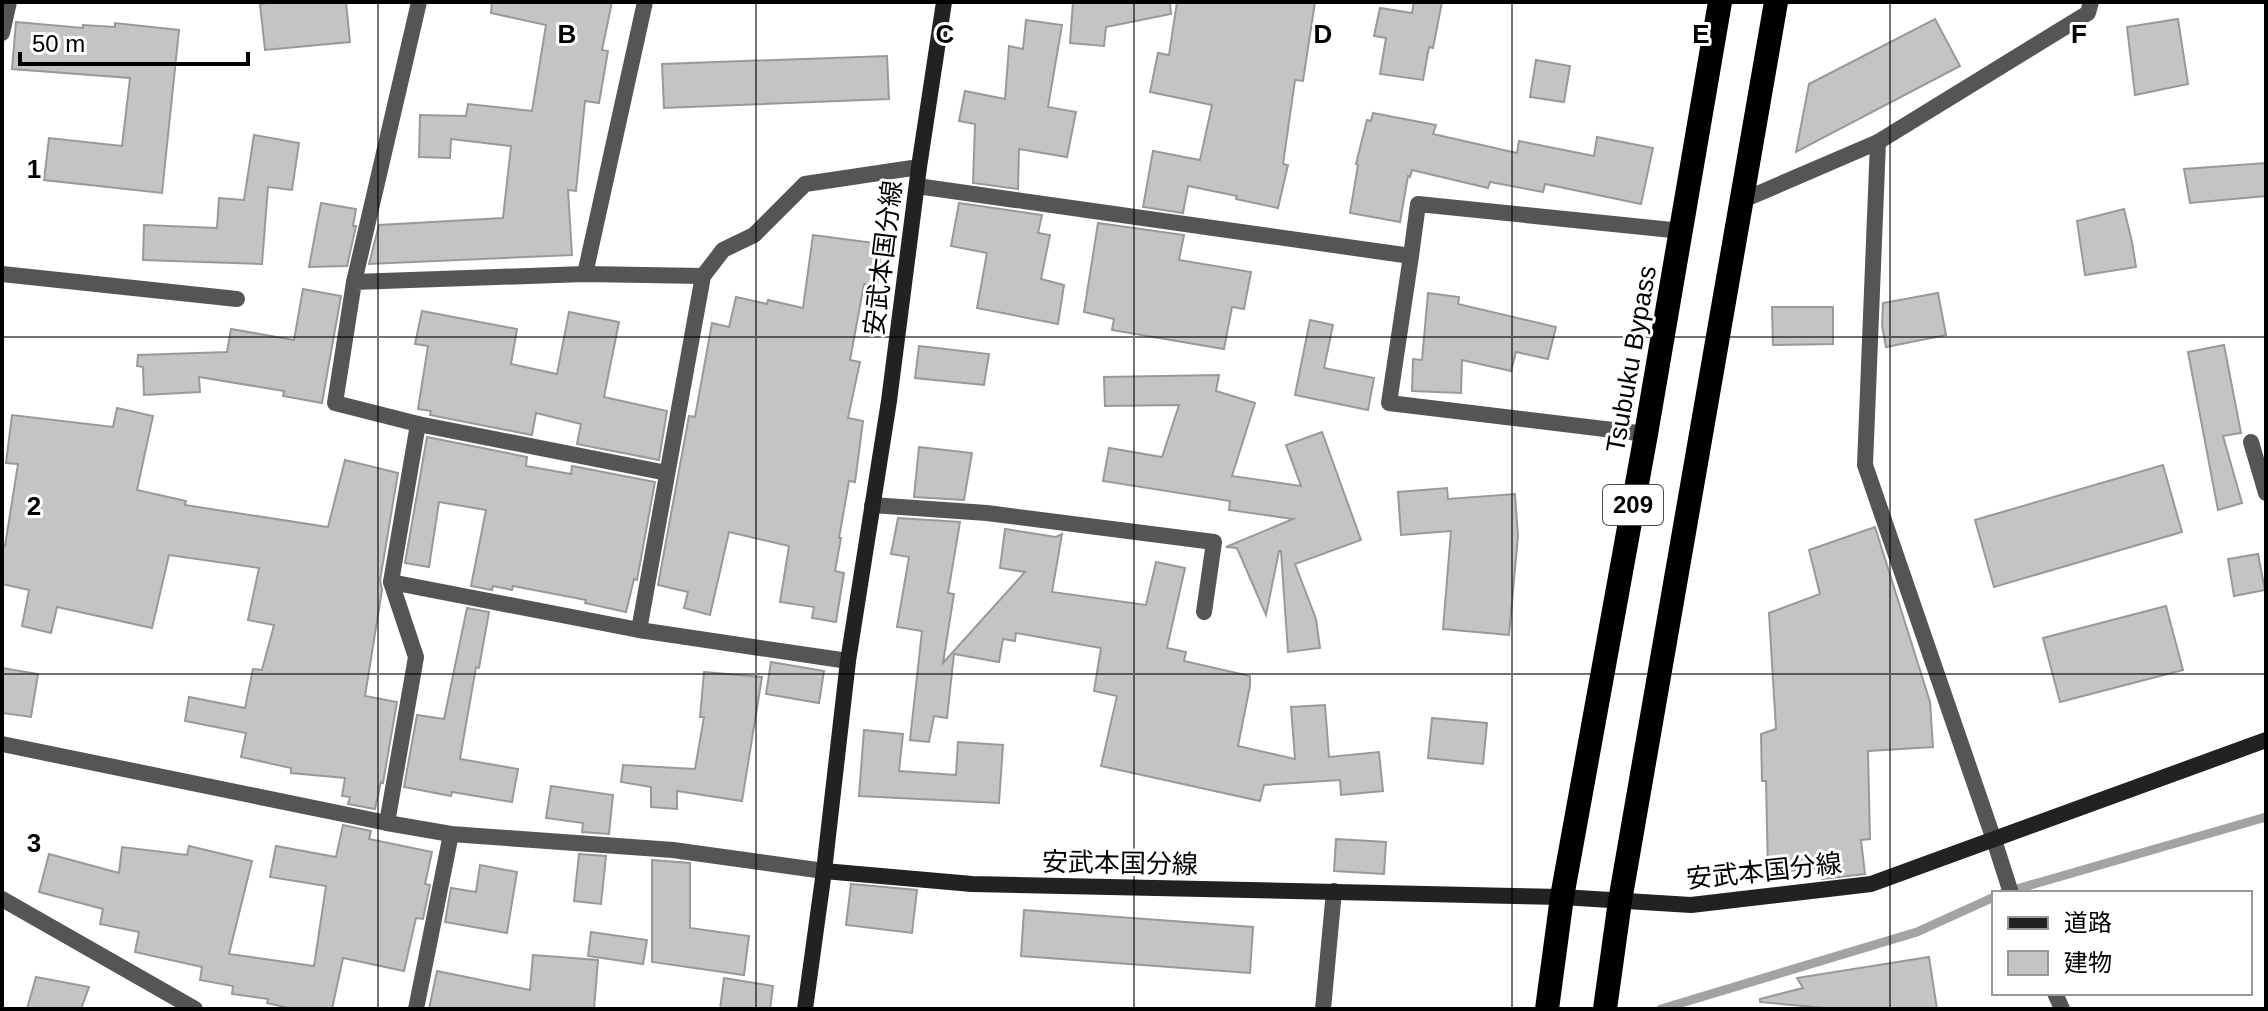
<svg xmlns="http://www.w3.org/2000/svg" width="2268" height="1011" font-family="Arial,'Noto Sans JP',sans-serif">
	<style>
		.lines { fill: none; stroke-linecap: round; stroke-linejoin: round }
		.stream { stroke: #a3a3a3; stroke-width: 9 }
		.building { fill: #c4c4c4; stroke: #999; stroke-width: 2 }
		.lane { stroke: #555; stroke-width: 16 }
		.street { stroke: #555; stroke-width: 16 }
		.secondary { stroke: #222; stroke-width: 16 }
		.highway { stroke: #000; stroke-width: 24 }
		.grid { fill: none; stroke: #000; stroke-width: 2; stroke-opacity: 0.55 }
		.labels { text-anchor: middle; stroke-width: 6; stroke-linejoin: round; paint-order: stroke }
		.shield { fill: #fff; stroke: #4c4c4c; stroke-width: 2 }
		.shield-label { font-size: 24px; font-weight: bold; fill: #000 }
		.street-label { font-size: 26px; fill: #000; stroke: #fff }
		.grid-label { font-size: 26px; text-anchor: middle; font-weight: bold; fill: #000; stroke: #fff; stroke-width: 6; stroke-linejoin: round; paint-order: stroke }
	</style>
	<rect width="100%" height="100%" fill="#fff"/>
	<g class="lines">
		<g class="stream">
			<polyline points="2003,893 2266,817"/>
			<polyline points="1661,1009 1917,932 1994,897"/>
		</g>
	</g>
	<g class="building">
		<polygon points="276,2 346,2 350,42 265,50 260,4"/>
		<polygon points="492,2 612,2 602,50 608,51 599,103 585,101 576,191 568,190 572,255 369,264 379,225 503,218 511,146 451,139 450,158 419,157 420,115 466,116 468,104 532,111 546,25 491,13"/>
		<polygon points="1073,2 1170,2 1171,14 1106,27 1104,46 1070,43"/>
		<polygon points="1177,2 1315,2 1303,81 1295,80 1283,164 1288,165 1278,208 1236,199 1237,196 1188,186 1183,213 1143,207 1153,151 1200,160 1212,105 1150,92 1158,53 1169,55"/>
		<polygon points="1414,2 1442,2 1433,48 1429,47 1423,80 1380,74 1386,38 1374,36 1380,8 1412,13"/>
		<polygon points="1935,19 1960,66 1796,152 1809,84"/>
		<polygon points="2178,19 2188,84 2135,95 2127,27"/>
		<polygon points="1026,20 1062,25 1048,107 1076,112 1067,157 1019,149 1018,189 973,183 975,124 959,121 965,91 1005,99 1009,46 1023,49"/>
		<polygon points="16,22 83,28 83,25 115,27 115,23 179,30 162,193 44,180 49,138 122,146 130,78 12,69"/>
		<polygon points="887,56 889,99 664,108 662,64"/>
		<polygon points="1536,60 1570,66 1564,102 1530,97"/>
		<polygon points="1373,113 1436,125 1433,134 1517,153 1519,141 1594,156 1597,137 1653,148 1641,204 1545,184 1543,192 1490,182 1488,188 1412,170 1410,177 1408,176 1400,222 1350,213 1358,165 1356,164 1367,120 1371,121"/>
		<polygon points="254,135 299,143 292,190 268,187 262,264 143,260 144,225 217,228 219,198 244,200"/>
		<polygon points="2266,163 2266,196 2190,203 2184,169"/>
		<polygon points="321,203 356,209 353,226 356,226 347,266 309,267"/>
		<polygon points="959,203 1042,215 1038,233 1050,235 1041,279 1064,285 1058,324 977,308 987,253 951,246"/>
		<polygon points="2124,209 2132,242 2136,267 2085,275 2077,221"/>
		<polygon points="1098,223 1184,235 1179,260 1251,272 1244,309 1232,307 1224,349 1112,330 1114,319 1084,312"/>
		<polygon points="813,235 882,244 877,285 864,284 850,360 860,362 848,418 863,421 855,482 849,481 839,538 841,538 835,571 844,573 836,622 812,618 814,607 780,602 789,546 729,532 710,615 684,608 688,592 658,585 689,416 695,417 712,323 729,327 736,297 767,304 768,300 803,308"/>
		<polygon points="303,289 341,296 322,403 283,396 284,391 199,377 200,392 144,395 143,367 137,366 138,355 227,352 231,329 294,340"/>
		<polygon points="1428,293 1459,297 1458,304 1556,327 1548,359 1516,352 1511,371 1462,360 1461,393 1412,391 1413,359 1422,360"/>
		<polygon points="1938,293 1946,335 1886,347 1882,326 1883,303"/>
		<polygon points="1772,307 1833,307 1833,344 1773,345"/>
		<polygon points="422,311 517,329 511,364 557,374 569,312 619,322 604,397 667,411 659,460 577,444 581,424 536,413 532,435 430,415 431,411 418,409 428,346 415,344"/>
		<polygon points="1310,320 1333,325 1324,368 1374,378 1368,410 1295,395"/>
		<polygon points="2224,345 2241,433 2223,436 2242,503 2218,510 2188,352"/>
		<polygon points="919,346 989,354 984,385 915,378"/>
		<polygon points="1219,375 1216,391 1255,403 1232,476 1301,486 1286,445 1322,432 1361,540 1295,564 1316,619 1320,648 1288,652 1281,551 1279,551 1266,615 1237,548 1226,547 1293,519 1229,510 1230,501 1103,481 1109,448 1162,457 1179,405 1105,406 1104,377"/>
		<polygon points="117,408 153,416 137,490 186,501 185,505 328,527 345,460 398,473 380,580 382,590 365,696 397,702 383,783 381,782 375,809 348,804 350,797 342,796 345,778 291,773 291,768 241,757 246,733 185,721 189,697 245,708 253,669 262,670 274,625 248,620 259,568 169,555 152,628 57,607 51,633 22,626 29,590 2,584 2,545 5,546 18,464 6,463 12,415 113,427"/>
		<polygon points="427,437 527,457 526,466 571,474 572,466 655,482 637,580 634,579 626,612 585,603 586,600 513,586 512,590 493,586 492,590 471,586 486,510 439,502 429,567 405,563"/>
		<polygon points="919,447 972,453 964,500 914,497"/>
		<polygon points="2163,465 2182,532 1994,587 1975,520"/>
		<polygon points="1447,488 1448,499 1515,494 1518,536 1509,635 1443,629 1451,531 1401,535 1398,492"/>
		<polygon points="898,518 960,522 948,593 954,594 943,663 1025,572 1000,568 1005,529 1056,537 1062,534 1052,592 1146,605 1156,562 1185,568 1167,648 1186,652 1184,661 1250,676 1250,686 1238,746 1295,759 1291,707 1325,705 1329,757 1379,752 1383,791 1341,795 1340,780 1264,785 1260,801 1101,766 1117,696 1094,691 1101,648 1016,633 1015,641 1003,639 999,662 954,654 947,718 934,716 929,742 910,740 922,631 897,627 909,557 891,554"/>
		<polygon points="1875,527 1930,702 1933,747 1868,751 1870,839 1861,840 1865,874 1822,879 1820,868 1768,873 1766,781 1762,781 1761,734 1776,729 1769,613 1820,594 1809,550"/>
		<polygon points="2258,554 2265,590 2234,596 2228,559"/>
		<polygon points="2166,606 2183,670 2060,702 2043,638"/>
		<polygon points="467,608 489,612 479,668 476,667 460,759 518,769 512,802 452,792 451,796 404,787 417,715 444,719"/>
		<polygon points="771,662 824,671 819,703 766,694"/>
		<polygon points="2,668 38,674 31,717 2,713"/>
		<polygon points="704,672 762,677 742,801 677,791 677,809 651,807 651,787 621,782 623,765 695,769 704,717 700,717"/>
		<polygon points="1432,718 1487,723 1483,764 1428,758"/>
		<polygon points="864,730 903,734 899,771 956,775 958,742 1003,745 999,803 859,796"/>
		<polygon points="551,786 613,795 609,834 582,832 583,823 546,818"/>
		<polygon points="343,825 371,831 369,839 432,852 425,884 430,885 423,919 416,918 404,971 343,958 332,1009 293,1009 267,1003 268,999 232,994 233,986 200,980 202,967 135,952 139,932 100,924 103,909 39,892 49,854 119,873 122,847 187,855 189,846 252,861 229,954 314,966 326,886 270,877 276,846 336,857"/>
		<polygon points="1336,839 1386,842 1384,874 1334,871"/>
		<polygon points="579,854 606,856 601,904 574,901"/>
		<polygon points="652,860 690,863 690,928 749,936 744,975 652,962"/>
		<polygon points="480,865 517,872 507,933 445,922 451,888 476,892"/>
		<polygon points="851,884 917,890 912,933 846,925"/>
		<polygon points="1024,910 1253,927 1250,973 1021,956"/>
		<polygon points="591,932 647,940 643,964 588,956"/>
		<polygon points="533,955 598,960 594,1009 429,1009 437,971 530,990"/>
		<polygon points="1929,957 1937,1009 1836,1009 1760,1002 1760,999 1803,988 1797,978"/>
		<polygon points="36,977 89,987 81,1009 27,1009"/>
		<polygon points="724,978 773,986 770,1009 720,1009"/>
	</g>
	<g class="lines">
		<g class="lane">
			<polyline points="1411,256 1418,204 1682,231"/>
			<polyline points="354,282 419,2"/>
			<polyline points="1994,840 2011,893"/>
			<polyline points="2055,993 2062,1009"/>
		</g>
		<g class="street">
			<polyline points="2,33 9,2"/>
			<polyline points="1878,142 1865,465 1994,840"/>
			<polyline points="917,186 1411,256 1389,403 1646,434"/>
			<polyline points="1741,201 1878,142 2088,13 2091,2"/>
			<polyline points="2,274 237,299"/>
			<polyline points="585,274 645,2"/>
			<polyline points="418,424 667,473"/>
			<polyline points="2251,442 2266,493"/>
			<polyline points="872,505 987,513 1214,542 1204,612"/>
			<polyline points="391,582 639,630"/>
			<polyline points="848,661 639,630 703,276 723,250 754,235 805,184 919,167"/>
			<polyline points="2,744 387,823 451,834 673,850 824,871"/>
			<polyline points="387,823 416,657 391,582 418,424 335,403 354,282 585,274 703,276"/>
			<polyline points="2,899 195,1009"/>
			<polyline points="416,1009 451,834"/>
			<polyline points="1323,1009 1334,891"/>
		</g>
		<g class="secondary">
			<polyline points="824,871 972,884 1562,897 1691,905 1871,884 2266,740"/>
			<polyline points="805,1009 824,871 848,661 889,401 919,167 944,2"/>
		</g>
		<g class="highway">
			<polyline points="1547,1009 1562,897 1646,434 1720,2"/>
			<polyline points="1605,1009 1620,901 1776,2"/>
		</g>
	</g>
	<path class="grid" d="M378 2V1009M756 2V1009M1134 2V1009M1512 2V1009M1890 2V1009M2 337H2266M2 674H2266"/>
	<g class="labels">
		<rect class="shield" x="1603" y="485" width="60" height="40" rx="6"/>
		<g class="shield-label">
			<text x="1633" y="513">209</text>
		</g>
		<g class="street-label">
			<text transform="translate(883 258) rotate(-83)" y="9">安武本国分線</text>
			<text transform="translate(1631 359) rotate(-80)" y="9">Tsubuku Bypass</text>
			<text transform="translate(1120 863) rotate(1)" y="9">安武本国分線</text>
			<text transform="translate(1764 871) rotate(-6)" y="9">安武本国分線</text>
		</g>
	</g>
	<g class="grid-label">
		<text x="567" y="43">B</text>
		<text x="945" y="43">C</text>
		<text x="1323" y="43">D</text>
		<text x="1701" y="43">E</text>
		<text x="2079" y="43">F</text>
		<text x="34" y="178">1</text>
		<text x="34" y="515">2</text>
		<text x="34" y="852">3</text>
	</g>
	<rect width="2268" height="1011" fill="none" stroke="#000000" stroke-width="8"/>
	<rect x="1992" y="891" width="260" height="104" fill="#ffffff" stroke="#999999" stroke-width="2"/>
	<rect x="2008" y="917" width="40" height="12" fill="#222222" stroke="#999999" stroke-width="2"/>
	<text x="2064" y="931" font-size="24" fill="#000000">道路</text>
	<rect x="2008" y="951" width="40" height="24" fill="#c4c4c4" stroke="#999999" stroke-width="2"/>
	<text x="2064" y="971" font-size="24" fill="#000000">建物</text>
	<path d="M20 52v12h228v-12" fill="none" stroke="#000000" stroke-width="4"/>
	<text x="32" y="52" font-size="24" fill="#000000" stroke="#ffffff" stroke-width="6" paint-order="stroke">50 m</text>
</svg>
